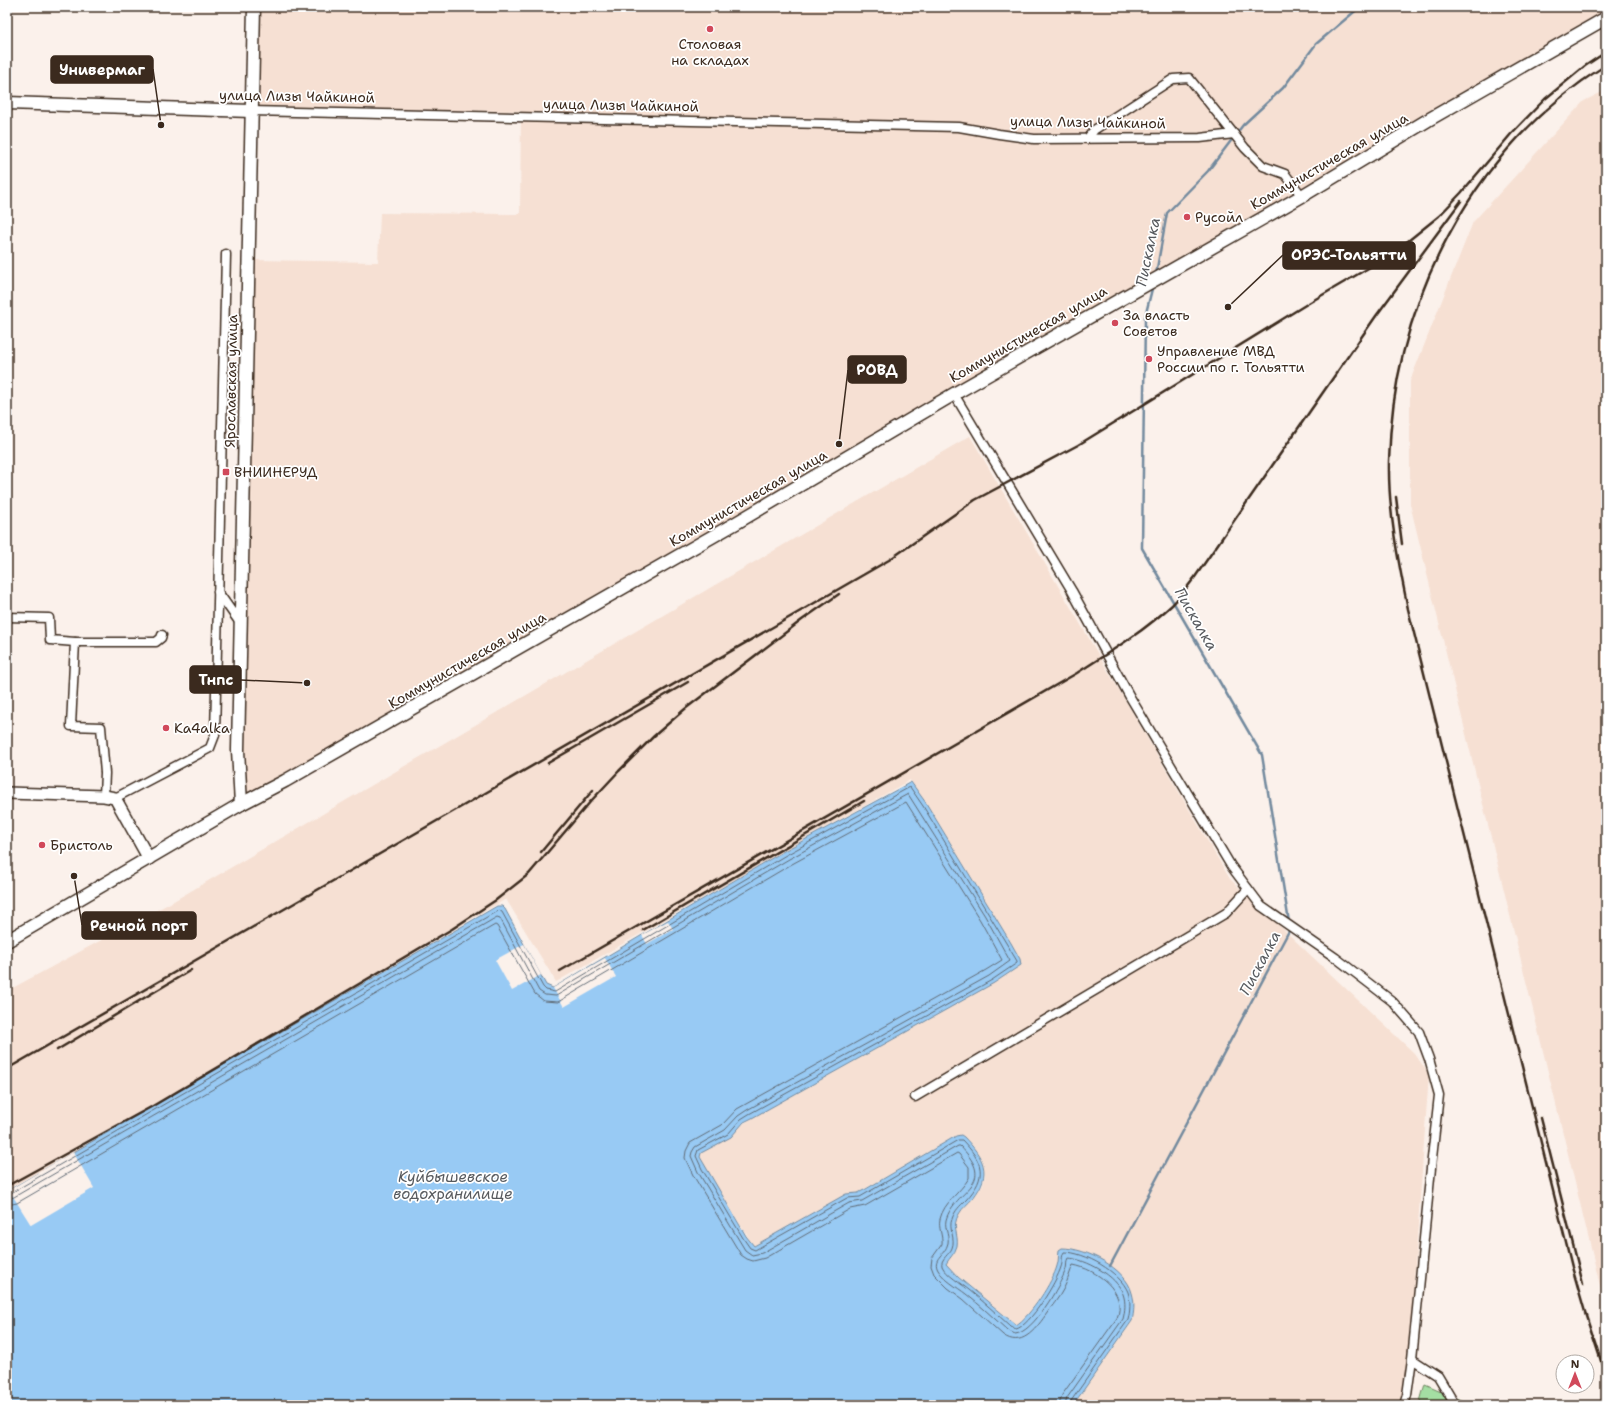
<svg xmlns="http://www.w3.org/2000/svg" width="1613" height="1412" font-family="'Shantell Sans',sans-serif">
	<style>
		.built { fill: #f6e0d3 }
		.green { fill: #a4dea3; stroke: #708460 }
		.water { fill: #98caf4; stroke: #738a9e }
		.pier { fill: #fbf1eb }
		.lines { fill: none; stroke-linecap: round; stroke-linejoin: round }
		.shore { stroke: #606a74; stroke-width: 1 }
		.stream { stroke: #738a9e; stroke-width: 2.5 }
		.minor-casing { stroke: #3b2a1e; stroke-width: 11 }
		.tertiary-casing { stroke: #3b2a1e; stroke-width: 14 }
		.secondary-casing { stroke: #3b2a1e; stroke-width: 15 }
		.minor { stroke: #fff; stroke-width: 8 }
		.tertiary { stroke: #fff; stroke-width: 11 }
		.secondary { stroke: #fff; stroke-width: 12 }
		.rail { stroke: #3b2a1e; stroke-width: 2.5 }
		.poi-dot { fill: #d1495b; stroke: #fff; stroke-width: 1.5 }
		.labels { text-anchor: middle; stroke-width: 3.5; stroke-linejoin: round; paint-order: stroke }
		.poi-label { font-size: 14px; fill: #3b2a1e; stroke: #fff; text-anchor: start }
		.street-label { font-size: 14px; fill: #3b2a1e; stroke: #fff }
		.water-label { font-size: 15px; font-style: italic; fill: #575a5e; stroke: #fff }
		.leader { fill: none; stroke: #3b2a1e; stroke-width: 1.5 }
		.callout-dot { fill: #3b2a1e; stroke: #fff; stroke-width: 1.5 }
		.callout { fill: #3b2a1e; stroke: #3b2a1e; stroke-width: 1.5 }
		.callout-label { font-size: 15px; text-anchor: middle; font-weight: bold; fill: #fff }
	</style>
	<rect width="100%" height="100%" fill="#fbf1eb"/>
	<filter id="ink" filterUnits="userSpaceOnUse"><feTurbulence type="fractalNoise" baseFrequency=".025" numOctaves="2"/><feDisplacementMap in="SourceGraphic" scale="8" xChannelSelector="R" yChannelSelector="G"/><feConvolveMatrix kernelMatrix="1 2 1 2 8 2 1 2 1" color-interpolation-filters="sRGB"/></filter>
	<g filter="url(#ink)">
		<g class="built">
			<polygon points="258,7 1606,7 1606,16 361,733 244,796 241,750 252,260 378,262 380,213 520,214 521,111 255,108"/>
			<polygon points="1606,90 1606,1310 1410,504 1410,381 1473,222 1584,101"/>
			<polygon points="970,436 1230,879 1414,1053 1429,1074 1405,1405 1073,1405 1129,1326 1132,1321 1134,1310 1058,1261 1057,1266 1050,1282 1028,1315 1016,1325 946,1266 946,1262 953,1255 957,1248 957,1240 955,1229 955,1222 959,1213 978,1192 983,1184 985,1175 982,1160 973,1146 964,1137 961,1135 956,1136 858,1193 813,1212 758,1245 753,1245 705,1167 700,1157 701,1153 752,1118 994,983 1018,967 1020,959 1011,943 926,803 910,780 556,982 506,899 7,1190 7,991 172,902"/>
		</g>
		<polygon class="green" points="1425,1384 1473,1405 1419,1405"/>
		<path class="water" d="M911 782 926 803 1011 943 1020 959 1021 965 994 983 752 1118 744 1122 731 1137 701 1153 700 1157 746 1236 754 1246 846 1194 858 1193 866 1189 956 1136 961 1135 964 1137C983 1157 993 1173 973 1198 969 1203 962 1208 959 1214 951 1227 959 1234 957 1246 955 1254 949 1258 946 1264L958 1277 1016 1325C1030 1317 1053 1281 1057 1266 1059 1261 1058 1255 1059 1250L1062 1248C1086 1248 1126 1268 1132 1293 1135 1303 1134 1312 1132 1321L1073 1405H7V1191L497 906H502L505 909 546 985 553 988 784 851Z"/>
		<g class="pier">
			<polygon points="668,921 673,929 647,944 642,935"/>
			<polygon points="524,944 541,975 512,991 495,960"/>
			<polygon points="605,958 616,977 564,1007 553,988"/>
			<polygon points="73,1152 94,1188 31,1225 9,1190"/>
		</g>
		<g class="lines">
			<g class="shore">
				<path d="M7 1194 11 1193 499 910 502 912 543 987 546 990 555 992 786 855 910 787 923 806 1017 961V963L992 980 749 1114 741 1119 728 1134 698 1150 696 1156 702 1169 743 1238 750 1248 755 1250 847 1198 860 1197 958 1140H962C983 1162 988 1176 966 1200 960 1206 955 1210 952 1219 948 1229 956 1238 952 1248 950 1254 940 1259 942 1266 945 1274 963 1285 969 1290 983 1301 997 1314 1010 1326L1016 1329C1030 1326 1057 1281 1061 1267 1063 1262 1061 1257 1064 1252 1085 1252 1120 1272 1128 1292 1131 1301 1130 1312 1128 1320L1071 1401 1070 1405"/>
				<path d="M7 1199 14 1197 497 917 500 918 539 991 545 995 556 996 789 859 908 794 985 916 1010 961 989 976 747 1110 738 1116 725 1130 695 1147 692 1152 691 1156 698 1172 745 1250 752 1255 762 1253 849 1203 862 1201 958 1146H960C999 1186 955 1188 946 1220 944 1229 951 1238 947 1246 944 1255 932 1259 938 1270 944 1280 957 1287 966 1294 980 1305 994 1318 1007 1330L1015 1334C1033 1333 1060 1286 1066 1269 1067 1265 1066 1261 1068 1258 1086 1259 1117 1276 1123 1294 1126 1302 1125 1311 1123 1319L1067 1398 1065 1405"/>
				<path d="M7 1205 17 1203 495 925 497 926 535 994 544 1001 558 1002 792 864 906 802 980 920 1002 960 986 970 737 1109 722 1125 690 1143 686 1151 685 1158 693 1175 741 1255 747 1259 753 1261 765 1258 850 1209 865 1206 957 1153 959 1154 969 1167V1178C960 1193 944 1202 940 1219 938 1228 943 1236 942 1244L932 1258 931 1266 934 1274 948 1288 963 1299 1003 1335C1021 1348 1035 1330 1045 1316 1051 1307 1059 1298 1064 1288 1068 1280 1070 1272 1073 1265 1096 1269 1128 1292 1117 1318L1062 1395 1059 1405"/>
			</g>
			<g class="stream">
				<polyline points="1156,274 1167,213 1208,171 1243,125 1283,88 1316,44 1360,7"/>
				<polyline points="1153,285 1145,317 1142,548 1262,755 1289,922"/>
				<polyline points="1110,1266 1290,929"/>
			</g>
			<g class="minor-casing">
				<g id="minor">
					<polyline points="251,111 959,127 999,134 1034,139 1200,138 1234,134"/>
					<polyline points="1087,139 1094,130 1173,79 1189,78 1245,148 1263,166 1285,174 1302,196"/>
					<polyline points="954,394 1072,591 1130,697 1231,866 1261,906 1336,958 1392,1001 1419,1032 1429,1059 1439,1095 1432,1158 1412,1359 1407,1395 1404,1405"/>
					<polyline points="218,592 240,623"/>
					<polyline points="7,617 49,618 50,640 75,642 71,726 101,727 105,773 104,796"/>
					<polyline points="75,642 156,642 161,638 162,635"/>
					<polyline points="115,798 210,748 215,735 226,254"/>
					<polyline points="915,1097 1226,913 1248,889"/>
					<polyline points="1412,1359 1438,1376 1454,1403 1458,1405"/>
				</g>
			</g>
			<g class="tertiary-casing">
				<polyline id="tertiary" points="7,793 104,796 115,798 149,859"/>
			</g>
			<g class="secondary-casing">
				<g id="secondary">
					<polyline points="7,103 251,111"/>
					<polyline points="241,804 238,750 254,7"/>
					<polyline points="7,941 241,804 285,781 736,523 954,394 1302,196 1428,120 1606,18"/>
				</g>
			</g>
			<use href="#minor" class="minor"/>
			<use href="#tertiary" class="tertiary"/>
			<use href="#secondary" class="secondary"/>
			<g class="rail">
				<path d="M1606 65C1471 150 1393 303 1389 461 1388 511 1398 560 1408 609L1572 1267 1585 1312 1606 1376"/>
				<polyline points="1396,497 1402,544"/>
				<polyline points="548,763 688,682"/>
				<polyline points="541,852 593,790"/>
				<polyline points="643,930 864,801"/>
				<path d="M560 971 1077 673C1110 652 1143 632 1172 605 1180 597 1188 586 1195 577L1376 316 1461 201"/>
				<polyline points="57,1050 191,970"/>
				<polyline points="7,1069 889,560 975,500 1078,445 1307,304 1377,263 1408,241 1439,216 1461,193 1511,134 1545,99 1585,66 1606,52"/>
				<polyline points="1541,1118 1583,1284"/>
				<polyline points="7,1186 151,1107 452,929 496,900 529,874 591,801 619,771 654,736 685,709 802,620 839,594"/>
			</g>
		</g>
	</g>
	<g class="poi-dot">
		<circle cx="710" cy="29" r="4"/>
		<circle cx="1187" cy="217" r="4"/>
		<circle cx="1115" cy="323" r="4"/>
		<circle cx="1149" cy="359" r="4"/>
		<rect x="222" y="468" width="8" height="8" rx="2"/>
		<circle cx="166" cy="728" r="4"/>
		<circle cx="42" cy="845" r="4"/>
	</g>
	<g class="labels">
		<g class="poi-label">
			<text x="710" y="49" text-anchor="middle">Столовая<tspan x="710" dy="16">на складах</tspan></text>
			<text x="1195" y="222">Русойл</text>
			<text x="1123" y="320">За власть<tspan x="1123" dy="16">Советов</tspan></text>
			<text x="1157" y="356">Управление МВД<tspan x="1157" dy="16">России по г. Тольятти</tspan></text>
			<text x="234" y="477">ВНИИНЕРУД</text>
			<text x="174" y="733">Ka4alka</text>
			<text x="50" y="850">Бристоль</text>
		</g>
		<g class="street-label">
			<text transform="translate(297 96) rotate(1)" y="5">улица Лизы Чайкиной</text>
			<text transform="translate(621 105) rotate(1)" y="5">улица Лизы Чайкиной</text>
			<text transform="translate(1088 122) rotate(1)" y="5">улица Лизы Чайкиной</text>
			<text transform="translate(1329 161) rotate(-30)" y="5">Коммунистическая улица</text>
			<text transform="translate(1028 334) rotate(-30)" y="5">Коммунистическая улица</text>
			<text transform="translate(231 381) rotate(-89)" y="5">Ярославская улица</text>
			<text transform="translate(748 498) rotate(-30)" y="5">Коммунистическая улица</text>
			<text transform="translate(467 660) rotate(-30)" y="5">Коммунистическая улица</text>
		</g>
		<g class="water-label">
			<text transform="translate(1148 252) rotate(-78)" y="5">Пискалка</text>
			<text transform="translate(1196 619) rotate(60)" y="5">Пискалка</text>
			<text transform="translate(1260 963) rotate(-62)" y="5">Пискалка</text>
			<text x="453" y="1182">Куйбышевское<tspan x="453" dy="17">водохранилище</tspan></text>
		</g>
	</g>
	<path class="leader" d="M161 125L153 69M1228 307L1283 255M839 444L848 370M307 683L241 680M74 876L82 925"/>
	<g class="callout-dot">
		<circle cx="161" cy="125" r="4"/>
		<circle cx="1228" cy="307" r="4"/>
		<circle cx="839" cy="444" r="4"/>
		<circle cx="307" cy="683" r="4"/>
		<circle cx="74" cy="876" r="4"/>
	</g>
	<g class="callout">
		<rect x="51" y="56" width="102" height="27" rx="4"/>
		<rect x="1283" y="242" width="132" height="27" rx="4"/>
		<rect x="848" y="356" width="58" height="27" rx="4"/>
		<rect x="190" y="666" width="51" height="27" rx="4"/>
		<rect x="82" y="912" width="114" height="27" rx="4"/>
	</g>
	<g class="callout-label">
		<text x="102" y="75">Универмаг</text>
		<text x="1349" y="260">ОРЭС-Тольятти</text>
		<text x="877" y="375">РОВД</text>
		<text x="216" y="685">Тнпс</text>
		<text x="139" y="931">Речной порт</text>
	</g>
	<rect width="1613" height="1412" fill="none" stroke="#fff" stroke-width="24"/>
	<rect x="12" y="12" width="1589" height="1388" fill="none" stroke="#3b2a1e" stroke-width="1.5" filter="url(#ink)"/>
	<g transform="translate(1575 1374)"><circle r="19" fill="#ffffff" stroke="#b1aaa5"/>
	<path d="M0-3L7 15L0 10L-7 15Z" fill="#d1495b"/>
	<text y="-6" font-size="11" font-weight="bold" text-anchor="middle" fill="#3b2a1e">N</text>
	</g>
</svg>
